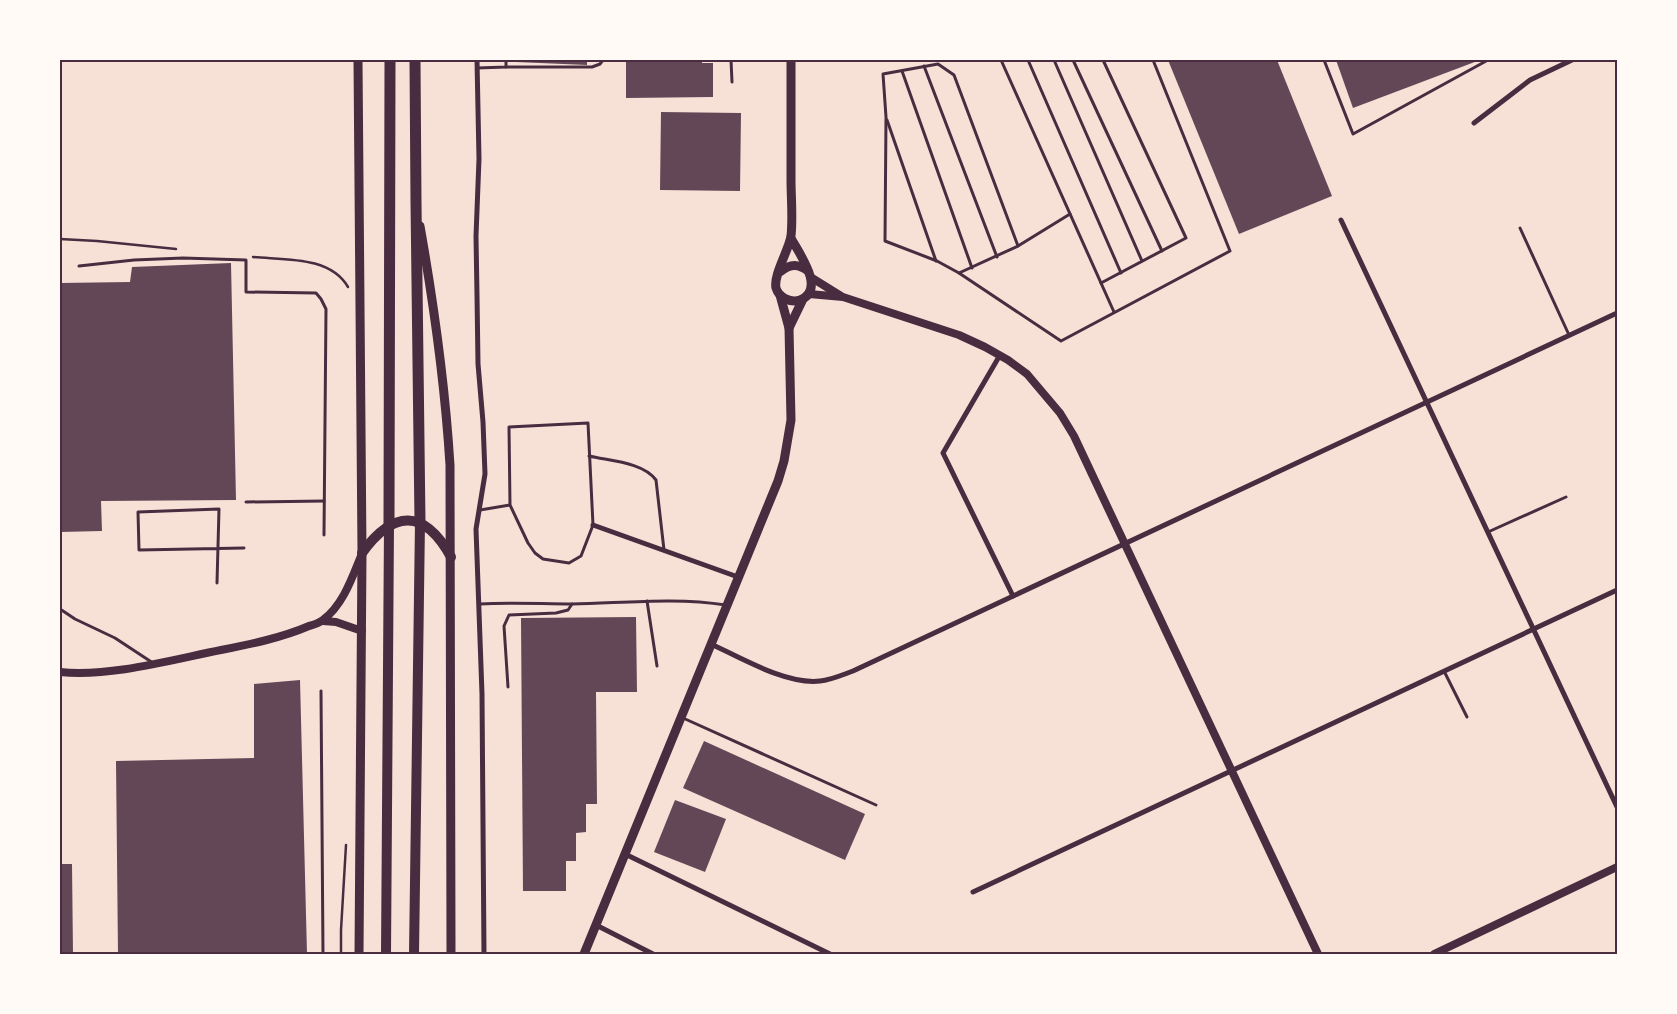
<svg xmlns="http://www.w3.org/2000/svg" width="1677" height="1014" font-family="'Space Grotesk',sans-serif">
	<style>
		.building { fill: #644757 }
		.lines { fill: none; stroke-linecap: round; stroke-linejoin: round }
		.path { stroke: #4a2c40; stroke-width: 2.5 }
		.service { stroke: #4a2c40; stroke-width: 3 }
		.minor { stroke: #4a2c40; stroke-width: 5 }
		.tertiary { stroke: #4a2c40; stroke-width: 8 }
		.secondary { stroke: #4a2c40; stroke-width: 9 }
		.trunk { stroke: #4a2c40; stroke-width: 10 }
		.motorway { stroke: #4a2c40; stroke-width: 11 }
		.neatline { fill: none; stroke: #4a2c40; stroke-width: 2 }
	</style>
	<rect width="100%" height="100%" fill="#f7e1d7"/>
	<g class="building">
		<polygon points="516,60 587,60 587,65 516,62"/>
		<polygon points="626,60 702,60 702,63 713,63 713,97 626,98"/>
		<polygon points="1168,60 1277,60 1332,196 1239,234"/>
		<polygon points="1336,60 1480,60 1353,108"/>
		<polygon points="661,112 741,113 740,191 660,190"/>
		<polygon points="231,263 236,500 101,501 102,531 60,532 60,283 130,282 132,267"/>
		<polygon points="636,617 637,692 596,692 597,804 586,804 586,832 576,833 576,861 566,861 566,891 523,891 521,618"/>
		<polygon points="300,680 307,954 118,954 116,761 254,758 254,684"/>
		<polygon points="704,741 865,814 845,860 683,788"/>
		<polygon points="675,800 726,819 705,872 654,852"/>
		<polygon points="60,864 72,864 73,954 60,954"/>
	</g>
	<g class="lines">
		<g class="path">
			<polyline points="60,239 97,241 176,249"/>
			<path d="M253 257C285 260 330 256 348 287"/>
			<polyline points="341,954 341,930 346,845"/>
		</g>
		<g class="service">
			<polyline points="731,60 732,82"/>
			<polyline points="1001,60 1114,312"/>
			<polyline points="1028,60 1121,273"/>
			<polyline points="1054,60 1142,261"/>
			<polyline points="1073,60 1162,251"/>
			<polyline points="1324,60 1353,134 1488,60"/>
			<polyline points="924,66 997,257"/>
			<polyline points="506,67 592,67 600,64 603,60"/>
			<polyline points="477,68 506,67 506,60"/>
			<polyline points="902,71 972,268"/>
			<polyline points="887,120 936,261"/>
			<polyline points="1070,214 1018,246 959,273 1061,341 1230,251 1153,60"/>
			<polyline points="1520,228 1569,335"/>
			<polyline points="79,266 134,260 183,258 246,260 246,292 316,293 321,299 326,309 324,535"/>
			<polyline points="959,273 937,261 885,241 886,117 883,74 938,64 954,75 1018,246"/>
			<polyline points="1101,283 1186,238 1103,60"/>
			<path d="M589 456C610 461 643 462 656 480L664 550"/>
			<polyline points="246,502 324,501"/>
			<polyline points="480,510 510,505 509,427 588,423 593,525 581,556 569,563 543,559 535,553 528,543 510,505"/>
			<polyline points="1488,532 1566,497"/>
			<polyline points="217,583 219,509 138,512 139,550 244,548"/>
			<polyline points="647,601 657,666"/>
			<path d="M480 604C511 602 542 604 572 604 624 603 675 597 726 605"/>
			<polyline points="60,609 75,619 115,638 153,663"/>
			<polyline points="1444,671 1467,717"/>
			<polyline points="508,687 504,626 509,615 556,613 568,610 572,604"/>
			<polyline points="321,691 323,954"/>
			<polyline points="683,718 876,805"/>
		</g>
		<g class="minor">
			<polyline points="477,60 479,159 476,236 477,295 478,364 483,422 485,474 476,529 482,694 484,954"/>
			<polyline points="1474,123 1530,80 1572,60"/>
			<polyline points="1341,220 1617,807"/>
			<polyline points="1000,355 943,453 1013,596"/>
			<polyline points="593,525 738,577"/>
			<path d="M711 644C741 658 787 685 820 681 831 680 842 675 853 671L1617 313"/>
			<polyline points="625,854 830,954"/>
			<polyline points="973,892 1617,590"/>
			<polyline points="596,925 653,954"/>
		</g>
		<g class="tertiary">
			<polyline points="812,278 841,296"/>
			<polyline points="809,294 843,297 959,335 985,347 1008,360 1027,374 1060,413 1074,436 1318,954"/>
			<polyline points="323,621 336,622 362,631"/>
			<path d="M60 672C111 677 171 660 221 650 251 644 281 638 309 626 313 625 319 623 323 620 343 605 352 578 361 556"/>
			<polyline points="1434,954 1617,867"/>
		</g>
		<g class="secondary">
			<polyline points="358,60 362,553 359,954"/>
			<path d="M420 226C434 305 445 385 450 465L451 954"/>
			<path d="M791 238C798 252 827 290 800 300 791 303 779 298 776 288 773 275 789 250 791 236 793 218 791 198 791 179 791 139 791 100 791 60"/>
			<path d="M780 272C789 264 798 263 808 271"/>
			<polyline points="789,328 803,299"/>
			<polyline points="584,954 778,481 784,461 791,420 789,328 780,295"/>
		</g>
		<g class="trunk">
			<path d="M362 553C393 510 424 508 451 557"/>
			<polyline points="386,954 389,525"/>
			<polyline points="414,954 420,522"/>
		</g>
		<g class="motorway">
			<polyline points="415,60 416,202 420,522"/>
			<polyline points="389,525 390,60"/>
		</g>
	</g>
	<rect width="1677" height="1014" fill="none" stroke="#fffaf5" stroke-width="122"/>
	<rect x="61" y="61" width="1555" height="892" class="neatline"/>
</svg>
